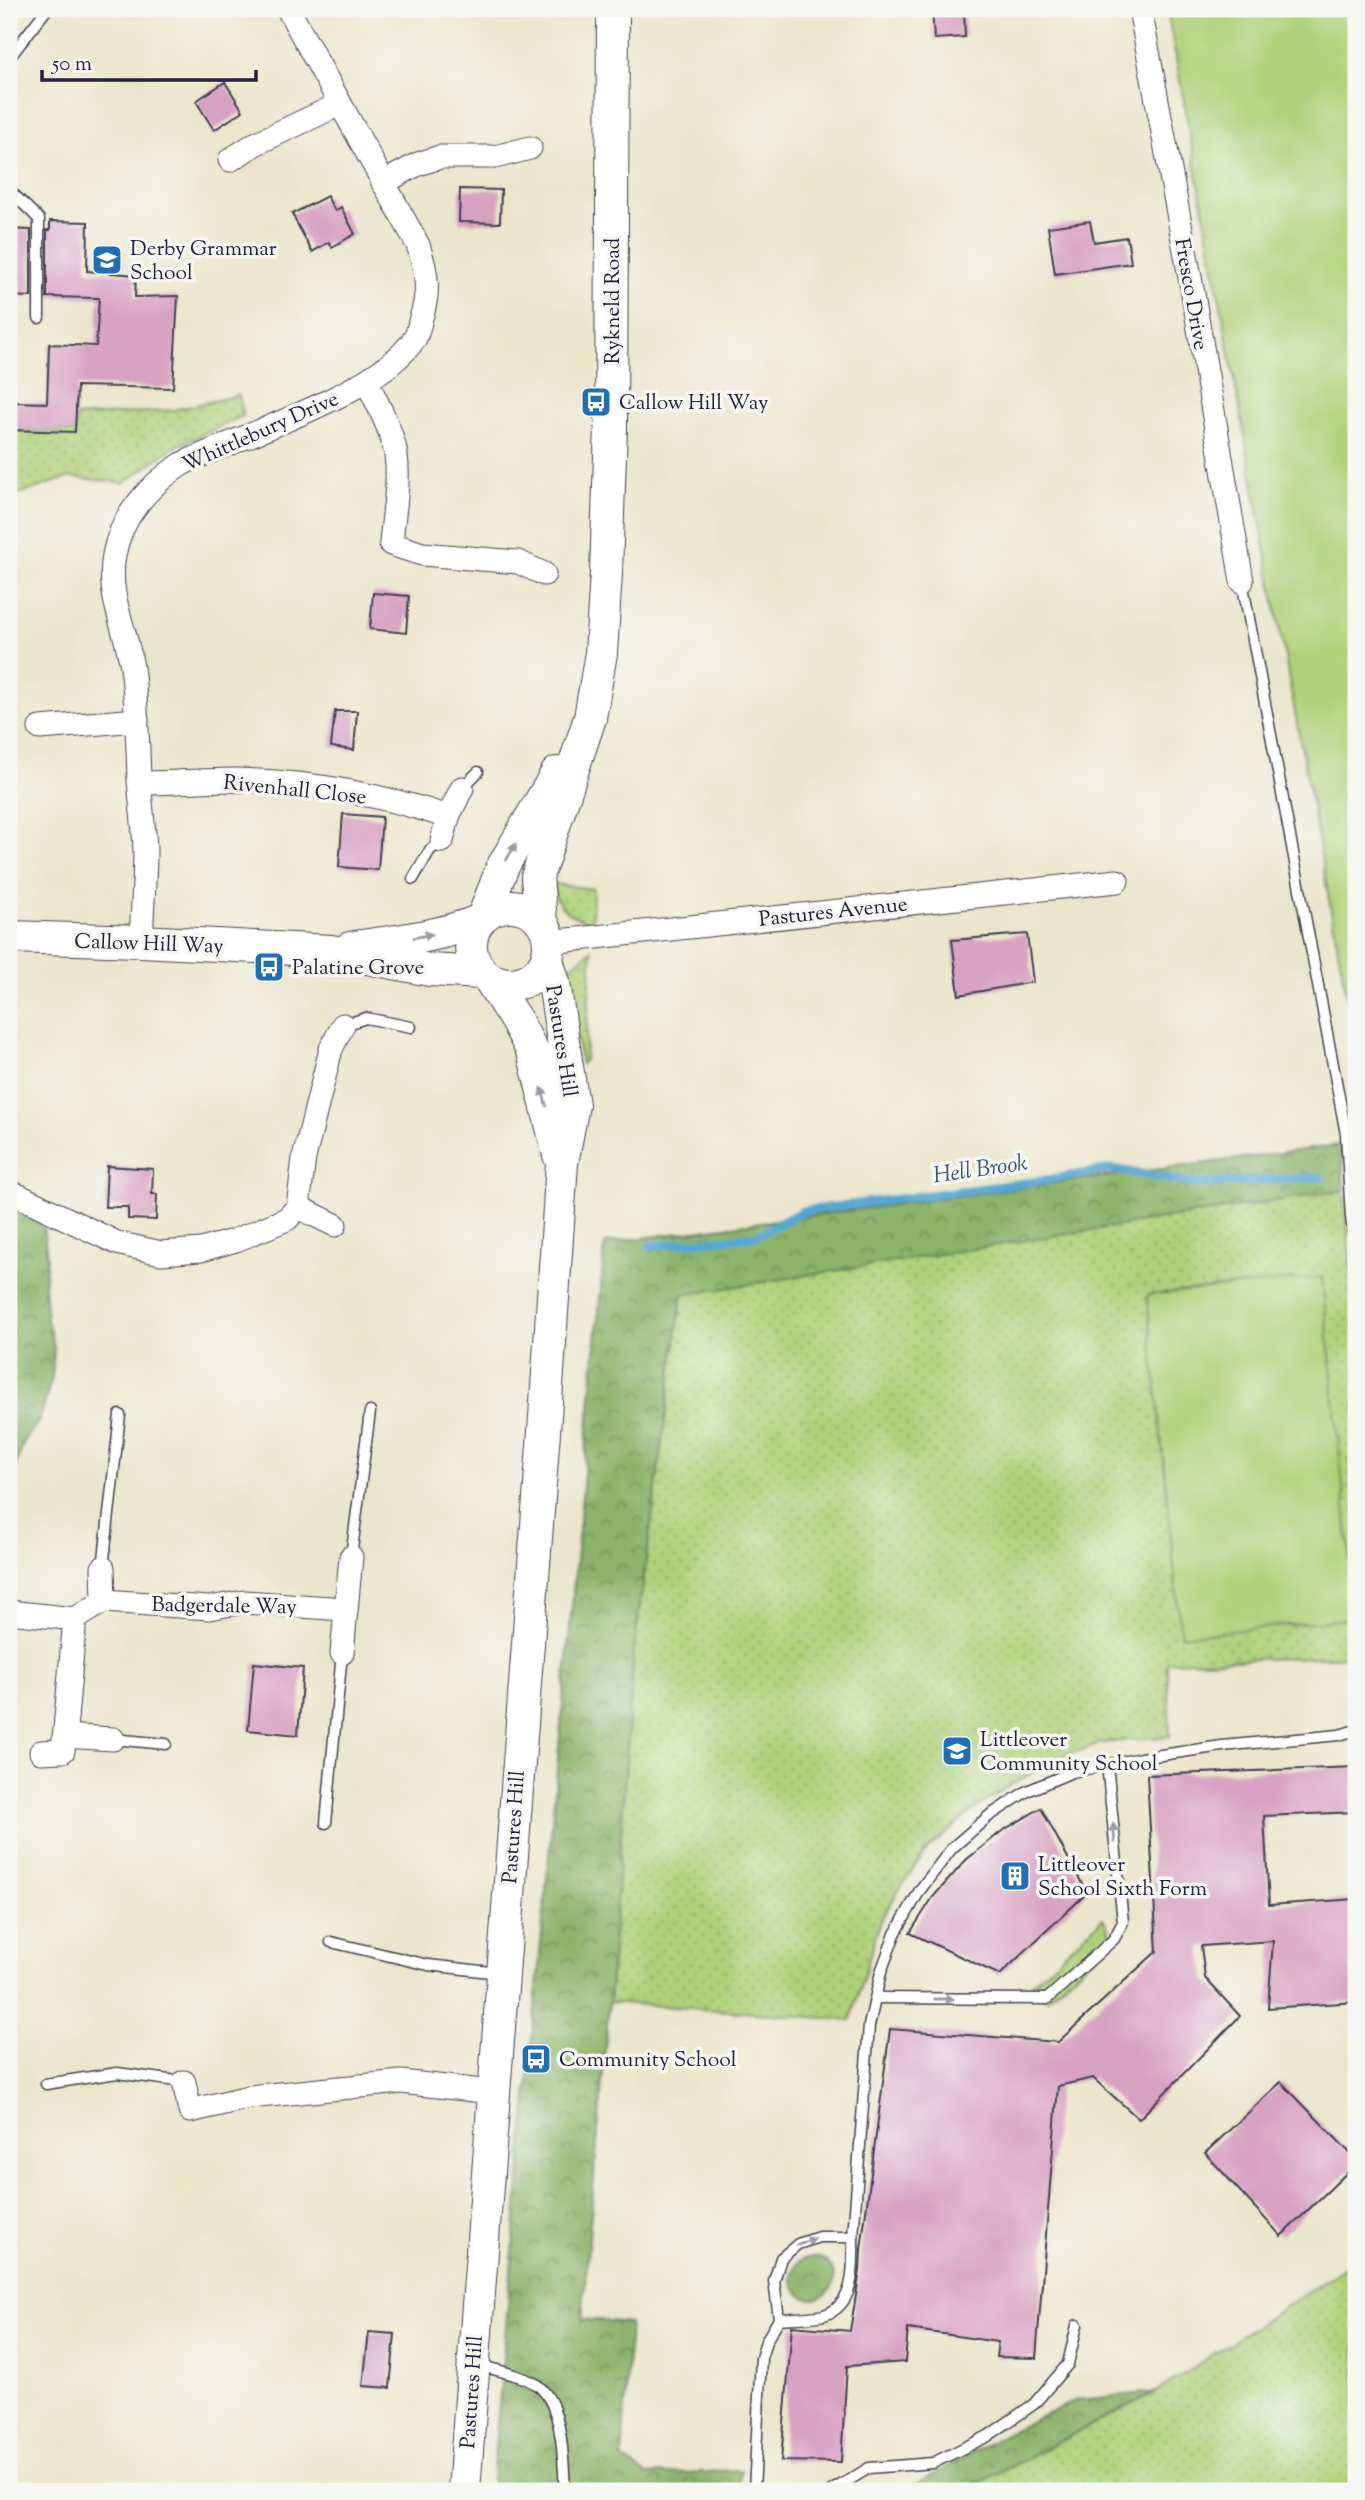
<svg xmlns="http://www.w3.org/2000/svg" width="1365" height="2500" font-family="'Sorts Mill Goudy',serif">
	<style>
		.grass { fill: url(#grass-dots); stroke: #687a5a; stroke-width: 2 }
		.forest { fill: url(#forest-crowns); stroke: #566a52; stroke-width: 2 }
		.park { fill: #afd179; stroke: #687a5a; stroke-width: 2 }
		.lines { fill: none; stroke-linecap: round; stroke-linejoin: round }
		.stream { stroke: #55a7d0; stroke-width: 9 }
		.building { fill: #d8a2c3 }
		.lane-casing { stroke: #403f51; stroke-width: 13 }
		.street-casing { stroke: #403f51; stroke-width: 25 }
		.secondary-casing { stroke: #403f51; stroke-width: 34 }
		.lane { stroke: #fff; stroke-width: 10 }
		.street { stroke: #fff; stroke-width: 23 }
		.secondary { stroke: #fff; stroke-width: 32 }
		.oneway { fill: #9c9ca7 }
		.labels { text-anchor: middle; stroke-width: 7; stroke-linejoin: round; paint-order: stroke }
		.poi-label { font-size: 21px; fill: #22223b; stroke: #f6f6f2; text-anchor: start }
		.street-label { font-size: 21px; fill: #22223b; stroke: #f6f6f2 }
		.water-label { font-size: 23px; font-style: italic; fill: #365777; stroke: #f6f6f2 }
	</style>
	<defs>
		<pattern id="grass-dots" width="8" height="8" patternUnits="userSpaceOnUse" patternTransform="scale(1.75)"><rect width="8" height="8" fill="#afd179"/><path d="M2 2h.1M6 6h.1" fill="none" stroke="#96b36a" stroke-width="1.8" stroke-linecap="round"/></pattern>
		<pattern id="forest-crowns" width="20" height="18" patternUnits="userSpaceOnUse" patternTransform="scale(1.75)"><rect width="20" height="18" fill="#8bb369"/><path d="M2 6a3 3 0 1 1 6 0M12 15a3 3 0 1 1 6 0" fill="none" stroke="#719158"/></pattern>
	</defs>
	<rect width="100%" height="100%" fill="#f6f6f2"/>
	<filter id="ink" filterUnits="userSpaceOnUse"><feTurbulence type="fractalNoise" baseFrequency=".0143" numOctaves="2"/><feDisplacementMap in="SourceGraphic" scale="14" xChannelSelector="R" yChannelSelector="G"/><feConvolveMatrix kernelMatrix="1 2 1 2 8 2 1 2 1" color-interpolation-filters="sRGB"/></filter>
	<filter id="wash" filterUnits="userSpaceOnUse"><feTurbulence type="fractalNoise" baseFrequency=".00686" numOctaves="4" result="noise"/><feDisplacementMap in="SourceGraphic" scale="28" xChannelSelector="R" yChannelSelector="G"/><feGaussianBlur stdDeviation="1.57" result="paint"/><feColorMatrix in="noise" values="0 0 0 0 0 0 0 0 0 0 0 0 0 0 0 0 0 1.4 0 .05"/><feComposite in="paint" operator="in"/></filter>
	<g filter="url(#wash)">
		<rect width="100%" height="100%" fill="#ebe6cb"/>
		<g class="grass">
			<polygon points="239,395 243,416 172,448 124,483 70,477 9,497 9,430 75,432 76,417 174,410"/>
			<path d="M553 884 593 889 592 923C571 917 554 907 553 884Z"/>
			<polygon points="592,950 585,1060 581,1064 567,978 570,967"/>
			<polygon points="1344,1190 1356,1317 1356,1656 1167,1662 1170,1736 1101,1743 1061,1757 1010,1785 968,1814 927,1850 904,1882 880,1921 851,2020 609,2002 634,1650 682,1294"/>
			<polygon points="1103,1918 1114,1939 1047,1999 1026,1989"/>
			<polygon points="1356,2260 1356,2491 963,2491 1156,2392"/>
		</g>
		<g class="forest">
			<polygon points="1341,1145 1344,1190 682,1295 634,1650 609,2002 582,2319 630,2323 622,2458 647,2475 741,2470 738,2491 491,2491 605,1243"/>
			<polygon points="9,1205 43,1226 47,1256 44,1286 47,1320 54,1347 52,1377 40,1419 24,1442 9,1484"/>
			<circle cx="813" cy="2278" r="21"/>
			<polygon points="1156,2392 963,2491 904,2491 1009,2432 1077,2400"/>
		</g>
		<g class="park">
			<polygon points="1167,9 1356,9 1356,1030 1353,1031"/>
			<polygon points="1322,1277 1356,1618 1181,1636 1147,1295"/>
		</g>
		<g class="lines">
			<polyline class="stream" points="650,1246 756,1236 803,1211 1040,1181 1112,1169 1197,1184 1320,1177"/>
		</g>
		<g id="blocks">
			<g class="building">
				<polygon points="932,9 964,9 965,37 934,39"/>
				<polygon points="225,82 243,111 214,130 196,101"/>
				<polygon points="460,189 501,190 500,223 459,222"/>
				<polygon points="327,196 335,211 341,207 355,234 332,247 329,242 312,252 292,214"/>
				<polygon points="50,221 88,222 87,271 136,275 135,297 178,296 173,388 77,386 75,432 9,430 9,402 47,403 49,344 96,346 99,298 47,297 47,230 50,230"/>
				<polygon points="1090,221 1094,242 1127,237 1131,263 1055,274 1048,227"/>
				<polygon points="9,229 31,230 31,297 9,296"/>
				<polygon points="373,593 409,596 406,633 370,629"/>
				<polygon points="335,711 357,711 354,750 331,747"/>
				<polygon points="343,814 382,817 378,870 339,867"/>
				<polygon points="1027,934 1033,982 959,995 952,940"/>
				<polygon points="107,1166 153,1169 152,1194 157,1194 156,1220 128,1219 128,1207 105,1207"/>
				<polygon points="254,1663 303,1668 298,1735 248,1730"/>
				<polygon points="1356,1767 1356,1812 1264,1816 1269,1905 1356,1899 1356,2002 1268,2008 1273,1941 1201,1946 1205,1978 1240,2016 1139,2119 1093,2078 1058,2086 1036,2358 996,2357 998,2342 908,2329 905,2362 847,2366 841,2462 781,2461 792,2326 850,2331 860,2271 861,2249 890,2029 1058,2042 1157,1951 1147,1775"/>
				<polygon points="1041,1808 1087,1893 1045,1932 1000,1975 910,1933 933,1897 966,1860 1002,1831"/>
				<polygon points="1281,2082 1356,2159 1356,2164 1281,2236 1205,2153"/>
				<polygon points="369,2332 395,2334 390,2388 363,2386"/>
			</g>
		</g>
	</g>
	<g filter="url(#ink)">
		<use href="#blocks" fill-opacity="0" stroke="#403f51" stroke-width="2"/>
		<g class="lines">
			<g class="lane-casing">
				<g id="lane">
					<polyline points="9,58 47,9"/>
					<polyline points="9,190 39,219 39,318"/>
					<polyline points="1242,581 1346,1134 1351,1217 1356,1253"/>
					<polyline points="462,788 478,772"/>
					<polyline points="413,879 430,850 442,841"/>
					<polyline points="343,1025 366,1018 411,1027"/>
					<polyline points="351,1557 370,1412"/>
					<polyline points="103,1568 120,1415"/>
					<polyline points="113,1739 166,1744"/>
					<polyline points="326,1823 342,1653"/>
					<polyline points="331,1942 428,1965 499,1973"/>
					<polyline points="876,1998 1047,1999 1114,1939 1123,1922 1107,1764"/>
					<polyline points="46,2084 117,2073 184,2082"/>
					<path d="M779 2319C793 2318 810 2318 824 2315 857 2305 853 2263 853 2237L869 2026 881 1972 895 1934 920 1890 952 1848 989 1816 1027 1791 1072 1772 1141 1758 1222 1746 1339 1735 1356 1730"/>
					<path d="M475 2364C493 2370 515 2373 532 2382 564 2397 563 2461 565 2491"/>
					<polyline points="754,2491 761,2358 766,2341 779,2319 774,2281 781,2258 798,2244 819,2237 853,2237"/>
					<polyline points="831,2491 869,2468 933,2463 988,2436 1034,2404 1068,2364 1077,2325"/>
				</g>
			</g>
			<g class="street-casing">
				<g id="street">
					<polyline points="1140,9 1192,288 1242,581"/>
					<polyline points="230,160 255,144 340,104"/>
					<polyline points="383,183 418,164 440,157 495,157 530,148"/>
					<path d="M367 382C378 405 392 430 396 455 400 483 393 515 391 544L422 554 518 562 544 574"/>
					<polyline points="40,728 137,720"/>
					<path d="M140 783C172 783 204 780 236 780 308 782 380 794 448 817"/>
					<polyline points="442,841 448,817 462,788"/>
					<path d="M141 941C142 911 145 880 145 850 144 827 141 804 139 781 138 745 137 710 133 675 129 632 106 599 114 555 121 516 149 485 182 464 242 435 380 393 415 338 418 333 419 325 421 318 430 292 427 272 418 245L288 9"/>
					<polyline points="550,942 1117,881"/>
					<polyline points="9,1191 117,1243 161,1253 201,1250 236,1240 287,1219 298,1207 304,1158 331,1049 343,1025"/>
					<polyline points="298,1207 335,1225"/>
					<polyline points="103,1568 104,1601"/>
					<polyline points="9,1612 75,1619 104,1601 209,1608 244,1602 344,1609"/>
					<polyline points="342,1653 351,1557"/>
					<polyline points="64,1736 113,1739"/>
					<polyline points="41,1752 63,1751 75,1619"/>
					<polyline points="184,2082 190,2111 249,2097 401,2082 492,2092"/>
				</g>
			</g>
			<g class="secondary-casing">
				<g id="secondary">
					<circle cx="510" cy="945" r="39"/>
					<polyline points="484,915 503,866 557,773"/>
					<polyline points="541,920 537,877 590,718 601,653 606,573 611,427 613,9"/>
					<polyline points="9,937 141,941 331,951 430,970 481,973"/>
					<path d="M350 948C393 941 438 937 478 921"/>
					<polyline points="490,980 517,1022 533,1052 559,1155"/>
					<polyline points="464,2491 544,1432 562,1163 573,1105 554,983 547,960"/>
				</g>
			</g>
			<use href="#lane" class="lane"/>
			<use href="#street" class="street"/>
			<use href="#secondary" class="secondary"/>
		</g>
		<defs><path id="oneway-solid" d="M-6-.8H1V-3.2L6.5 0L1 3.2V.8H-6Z" transform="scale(1.75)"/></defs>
		<g class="oneway">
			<use href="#oneway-solid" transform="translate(511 852) rotate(-60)"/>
			<use href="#oneway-solid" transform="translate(423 936) rotate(-10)"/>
			<use href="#oneway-solid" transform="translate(544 1097) rotate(-105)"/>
			<use href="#oneway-solid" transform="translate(1114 1833) rotate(-95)"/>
			<use href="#oneway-solid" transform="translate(944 1999)"/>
			<use href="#oneway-solid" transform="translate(806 2242) rotate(-21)"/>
		</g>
	</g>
	<defs>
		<g id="school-square" transform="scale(1.575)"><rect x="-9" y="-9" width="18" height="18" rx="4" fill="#1f6fb2" stroke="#f6f6f2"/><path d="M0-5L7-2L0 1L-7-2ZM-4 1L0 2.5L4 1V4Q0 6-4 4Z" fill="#fff"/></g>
		<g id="bus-square" transform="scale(1.575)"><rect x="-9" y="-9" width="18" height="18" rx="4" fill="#1f6fb2" stroke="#f6f6f2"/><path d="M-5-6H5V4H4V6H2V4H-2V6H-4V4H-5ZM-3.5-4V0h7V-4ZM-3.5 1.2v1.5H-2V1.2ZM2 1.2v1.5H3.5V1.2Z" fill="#fff"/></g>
		<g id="building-square" transform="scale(1.575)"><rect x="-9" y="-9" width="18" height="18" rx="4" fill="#1f6fb2" stroke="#f6f6f2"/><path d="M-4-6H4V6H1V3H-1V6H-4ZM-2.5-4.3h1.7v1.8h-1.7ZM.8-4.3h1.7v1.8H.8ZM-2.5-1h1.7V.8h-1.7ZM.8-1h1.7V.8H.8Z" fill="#fff"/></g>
	</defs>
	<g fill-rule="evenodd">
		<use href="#school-square" x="107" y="260"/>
		<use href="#bus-square" x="596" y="402"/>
		<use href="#bus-square" x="269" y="967"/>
		<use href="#school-square" x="957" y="1751"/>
		<use href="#building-square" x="1015" y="1876"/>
		<use href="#bus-square" x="536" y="2059"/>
	</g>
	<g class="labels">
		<g class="poi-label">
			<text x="130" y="255">Derby Grammar<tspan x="130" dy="24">School</tspan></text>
			<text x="619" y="409">Callow Hill Way</text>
			<text x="292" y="974">Palatine Grove</text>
			<text x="980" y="1746">Littleover<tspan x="980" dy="24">Community School</tspan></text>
			<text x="1038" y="1871">Littleover<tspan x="1038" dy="24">School Sixth Form</tspan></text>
			<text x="559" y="2066">Community School</text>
		</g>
		<g class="street-label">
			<text transform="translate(1192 294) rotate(80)" y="7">Fresco Drive</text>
			<text transform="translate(612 301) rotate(-90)" y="7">Rykneld Road</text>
			<text transform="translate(260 431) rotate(-24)" y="7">Whittlebury Drive</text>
			<text transform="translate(295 789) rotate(6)" y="7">Rivenhall Close</text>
			<text transform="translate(833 911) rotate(-6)" y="7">Pastures Avenue</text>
			<text transform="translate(149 943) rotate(2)" y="7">Callow Hill Way</text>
			<text transform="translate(562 1041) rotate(81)" y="7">Pastures Hill</text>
			<text transform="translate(224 1605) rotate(1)" y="7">Badgerdale Way</text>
			<text transform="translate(513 1827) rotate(-86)" y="7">Pastures Hill</text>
			<text transform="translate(471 2392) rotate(-86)" y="7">Pastures Hill</text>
		</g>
		<g class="water-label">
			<text transform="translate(980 1168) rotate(-8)" y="8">Hell Brook</text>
		</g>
	</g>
	<rect width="1365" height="2500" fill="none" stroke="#f6f6f2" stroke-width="35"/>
	<path d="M42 70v10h214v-10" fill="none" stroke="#22223b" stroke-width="3.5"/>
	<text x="52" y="70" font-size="21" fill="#22223b" stroke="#f6f6f2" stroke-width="5" paint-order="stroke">50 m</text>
</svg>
